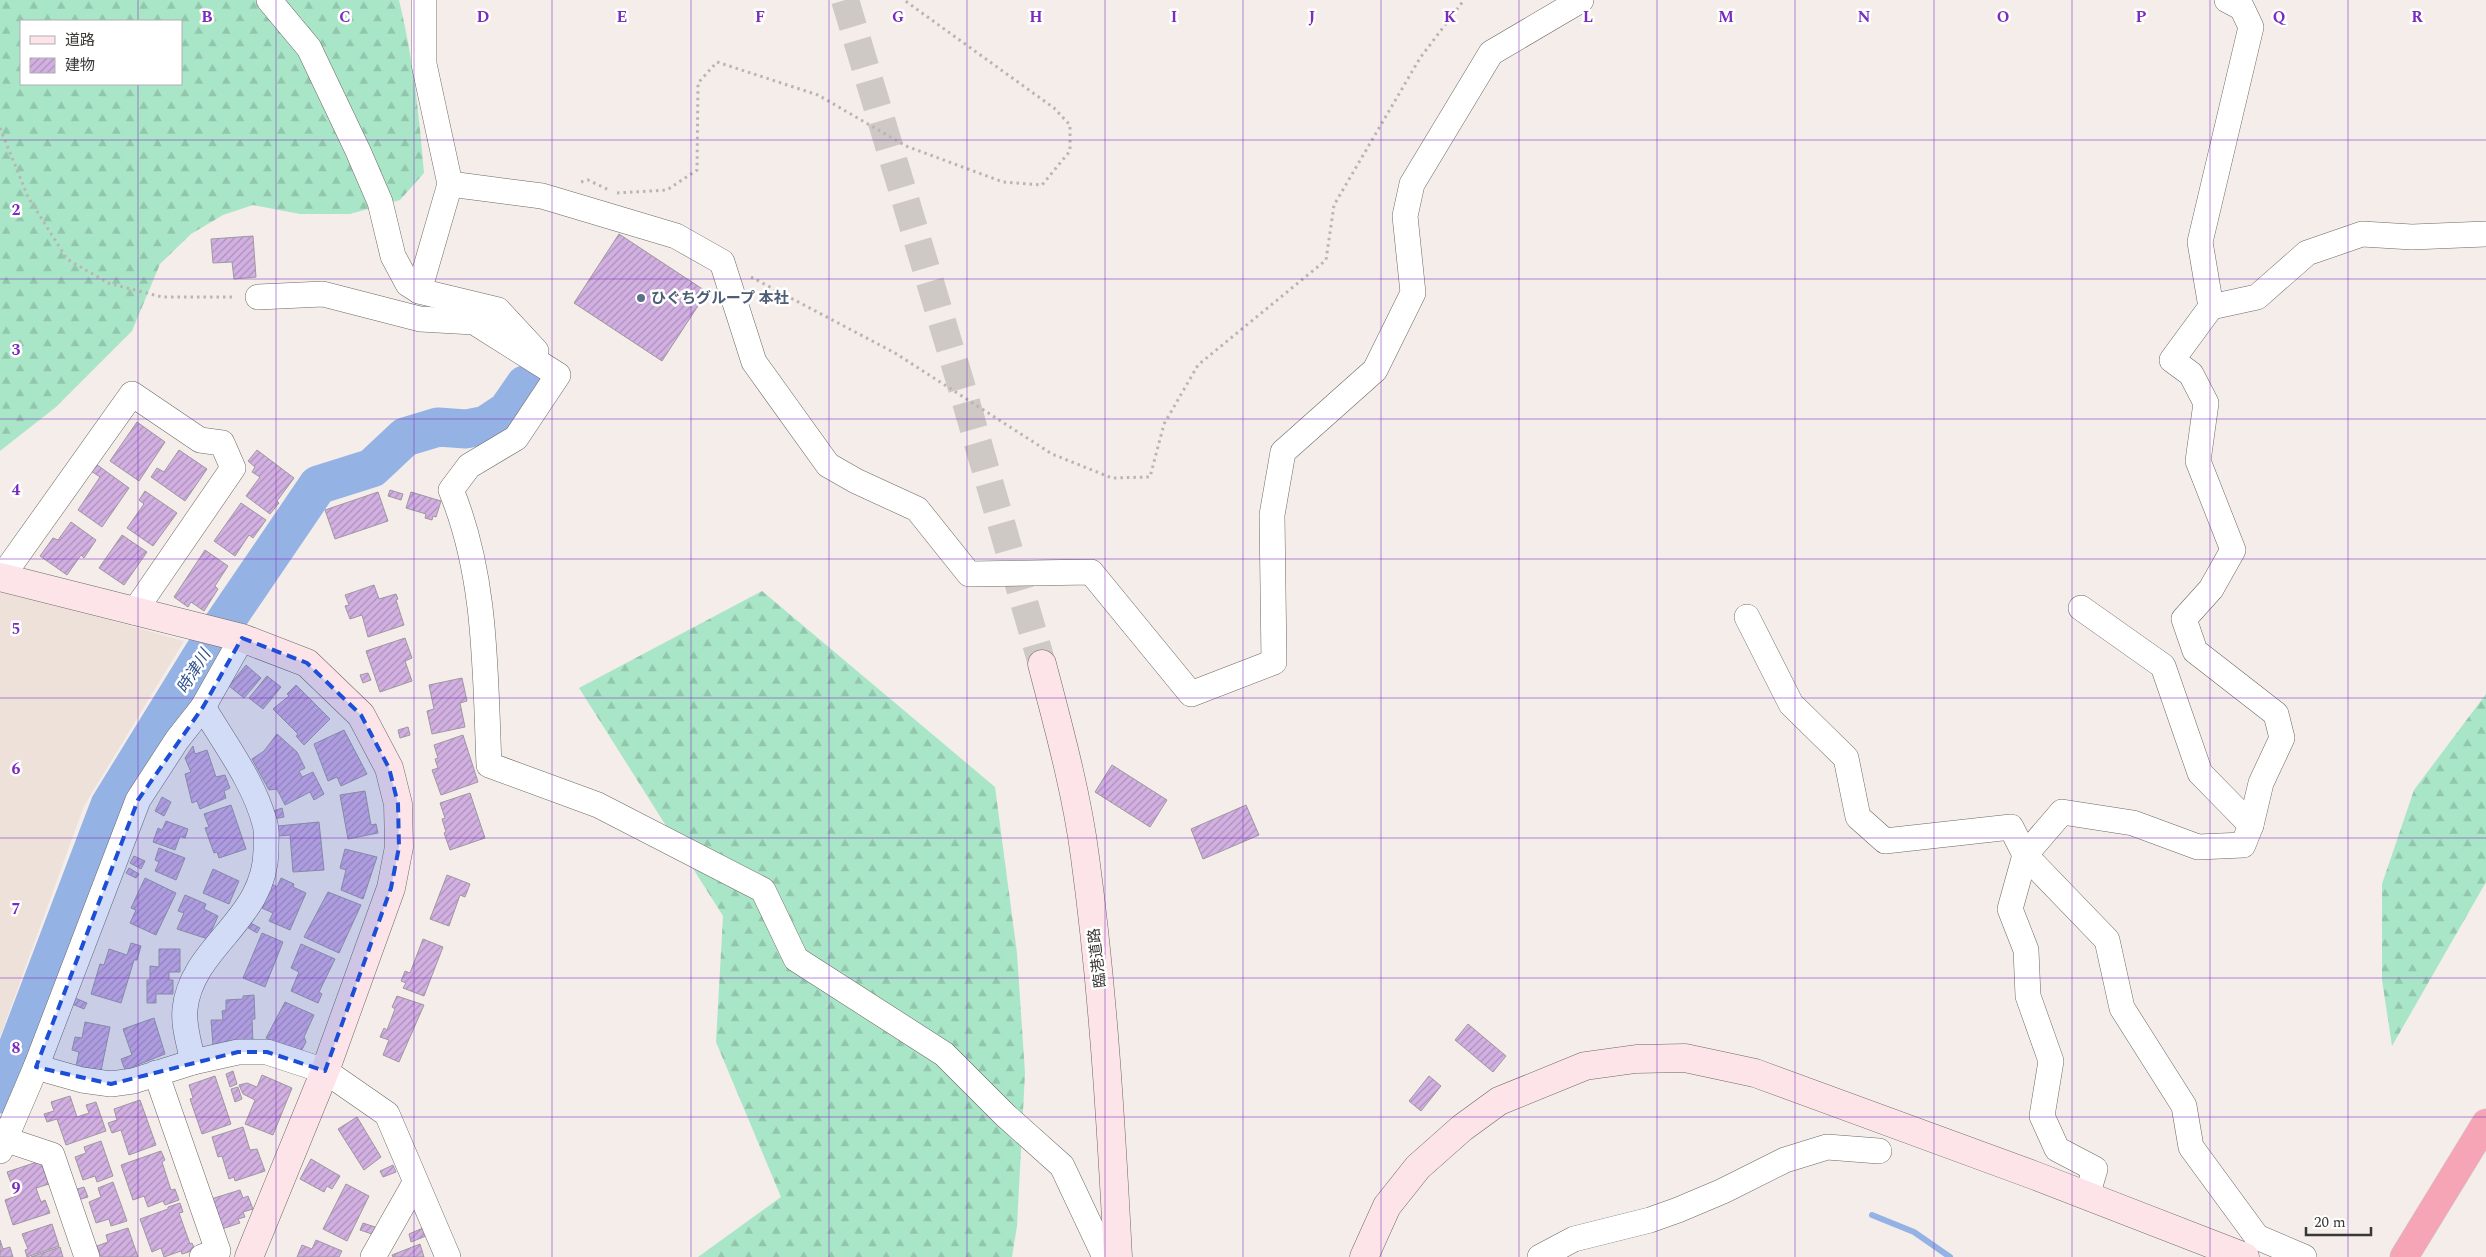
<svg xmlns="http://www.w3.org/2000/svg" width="2486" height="1257" font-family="Spectral,'Noto Sans JP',serif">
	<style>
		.built { fill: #ede1d9 }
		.forest { fill: url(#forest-firs); fill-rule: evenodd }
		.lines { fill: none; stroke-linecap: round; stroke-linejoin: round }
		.stream { stroke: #95b2e4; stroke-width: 6 }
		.river { stroke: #95b2e4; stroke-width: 39 }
		.building { fill: url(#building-hatch); stroke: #9d999e }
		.secondary-tunnel { stroke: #cfc9c6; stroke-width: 28; stroke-dasharray: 28 14; stroke-linecap: butt }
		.street-casing { stroke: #6d6864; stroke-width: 26 }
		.secondary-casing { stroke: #6d6864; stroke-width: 29 }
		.highway-casing { stroke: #cccbcb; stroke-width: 29 }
		.path { stroke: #bbb5b2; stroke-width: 3; stroke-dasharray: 2.5 4; stroke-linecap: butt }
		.street { stroke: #fff; stroke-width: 25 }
		.secondary { stroke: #fce4e9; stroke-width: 28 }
		.highway { stroke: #f5a5b5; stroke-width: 28 }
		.marked { fill: #1d4ed8; fill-opacity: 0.2; stroke: #1d4ed8; stroke-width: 4; stroke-dasharray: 10 6; stroke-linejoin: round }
		.grid { fill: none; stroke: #7b2cbf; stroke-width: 1; stroke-opacity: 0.55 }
		.service-dot { fill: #5c6f8a; stroke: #fff; stroke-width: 2 }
		.labels { text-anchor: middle; stroke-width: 5; stroke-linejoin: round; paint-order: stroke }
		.service-label { font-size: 15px; font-weight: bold; fill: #4e5e75; stroke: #fff; text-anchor: start }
		.street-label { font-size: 15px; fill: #3a3836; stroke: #fff }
		.water-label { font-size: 16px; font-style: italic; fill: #2c4e8c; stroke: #fff }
		.grid-label { font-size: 16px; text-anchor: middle; font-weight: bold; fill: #7b2cbf; stroke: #fff; stroke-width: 5; stroke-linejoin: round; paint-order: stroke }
	</style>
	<defs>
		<pattern id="forest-firs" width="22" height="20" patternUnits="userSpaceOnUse" patternTransform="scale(1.25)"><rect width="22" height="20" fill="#a9e6c8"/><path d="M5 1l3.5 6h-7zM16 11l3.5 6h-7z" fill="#92c6ac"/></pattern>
		<pattern id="building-hatch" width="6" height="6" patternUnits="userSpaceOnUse" patternTransform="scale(1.25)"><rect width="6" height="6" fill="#d2b0e2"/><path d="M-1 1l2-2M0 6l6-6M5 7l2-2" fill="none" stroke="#ab90b8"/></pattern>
	</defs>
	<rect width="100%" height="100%" fill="#f4edea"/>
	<polygon class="built" points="0,589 184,641 84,806 0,1037"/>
	<g class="forest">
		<path d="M0 0H399C413 57 419 114 424 173L400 200 350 214H300L253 205 223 215 191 234 160 264 132 331 56 407 0 451ZM21 21H181V84H21Z"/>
		<polygon points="762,591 995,787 1017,953 1025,1073 1017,1226 1012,1257 698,1257 781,1197 716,1042 723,916 579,688"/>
		<polygon points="2486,694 2486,882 2392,1046 2382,980 2382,884 2414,790"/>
	</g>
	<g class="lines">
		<polyline class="stream" points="1872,1215 1914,1232 1950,1257"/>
		<polyline class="river" points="0,1094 110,805 203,654 318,485 372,468 405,437 438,427 466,429 486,425 507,411 525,385"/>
	</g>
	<g class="building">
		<polygon points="619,234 707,292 662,361 574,303"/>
		<polygon points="253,236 256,277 234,279 232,262 213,263 211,239"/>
		<polygon points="137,422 165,442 139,481 110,461"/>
		<polygon points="179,450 207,469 185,501 151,477 157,468 164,472"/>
		<polygon points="257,450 294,478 277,501 279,503 270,514 246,496 260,477 252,472 255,467 248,461"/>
		<polygon points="96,464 129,488 102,527 78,510 100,477 91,471"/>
		<polygon points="390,490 403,494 401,500 388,496"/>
		<polygon points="145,491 177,513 153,546 127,528 144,504 139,500"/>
		<polygon points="378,492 388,521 335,539 325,510"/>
		<polygon points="411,492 441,501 436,517 433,516 432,520 425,518 426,514 406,508"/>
		<polygon points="241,503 266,520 253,538 249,535 235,556 214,541"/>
		<polygon points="71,522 96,540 84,558 81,555 67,575 40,556 53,538 58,540"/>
		<polygon points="122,535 147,552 124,585 99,568"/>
		<polygon points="205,550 228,566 215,586 218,589 204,611 191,602 188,607 174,597"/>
		<polygon points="374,585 379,599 396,594 398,599 396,600 404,625 368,637 362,615 350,619 345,606 349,605 345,595"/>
		<polygon points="405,638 412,658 405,661 412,681 380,692 366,651"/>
		<polygon points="246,665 261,678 244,698 229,686"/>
		<polygon points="368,673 371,680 363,683 360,675"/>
		<polygon points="267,676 281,687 263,709 249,698"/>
		<polygon points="462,678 467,701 460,703 465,727 432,734 427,711 434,709 429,685"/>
		<polygon points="296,685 330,719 304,745 296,736 298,734 273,709 289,696 287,694"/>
		<polygon points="408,727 410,735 400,738 398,730"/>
		<polygon points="344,730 367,774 341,786 337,777 328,781 314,744"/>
		<polygon points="277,734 297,752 305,768 299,771 302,777 313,772 324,794 314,800 310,792 285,805 277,789 269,790 252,759 264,751"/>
		<polygon points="463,735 478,782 441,795 432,770 438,768 435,759 438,758 434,745"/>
		<polygon points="193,746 195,754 207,750 216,777 225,775 230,788 224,791 226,798 200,809 197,801 192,803 185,774 191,772 185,758"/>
		<polygon points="1112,765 1167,800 1150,827 1095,792"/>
		<polygon points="365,791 371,825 376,824 378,833 348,839 340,795"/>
		<polygon points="470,793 485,838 450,850 444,833 446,832 442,819 445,818 440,803"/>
		<polygon points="162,797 171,802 164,816 155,811"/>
		<polygon points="231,805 246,849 219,858 217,852 214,853 205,828 209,827 204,814"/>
		<polygon points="1246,805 1259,835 1203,859 1191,829"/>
		<polygon points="282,808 284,817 274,819 271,812"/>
		<polygon points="166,821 188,829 185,838 180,836 175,850 153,842 158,828 162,830"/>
		<polygon points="319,822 324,870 293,872 290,835 279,836 278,826"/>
		<polygon points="159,848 185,858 176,880 155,871 159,862 155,860"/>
		<polygon points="345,849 377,857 363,899 341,890 346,870 340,868"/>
		<polygon points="134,856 145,861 141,869 130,863"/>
		<polygon points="129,868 139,874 136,878 126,873"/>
		<polygon points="213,869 239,881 229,904 203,893"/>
		<polygon points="447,875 470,884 465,897 460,895 449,926 430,919"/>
		<polygon points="145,878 176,893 156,935 130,923 136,910 131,908"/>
		<polygon points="281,878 294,884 293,887 306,893 290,930 269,921 273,913 262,908 272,884 277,887"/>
		<polygon points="328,892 361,905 339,953 304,937"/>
		<polygon points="185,895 206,904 204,909 218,916 208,939 177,929 184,913 178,911"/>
		<polygon points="247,921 260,928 257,933 245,926"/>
		<polygon points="262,933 283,942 265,987 243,978"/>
		<polygon points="423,939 443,947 424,996 403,988 406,983 401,981 405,971 410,973"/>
		<polygon points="131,943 141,946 137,960 134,960 121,1003 91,994 100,964 104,965 109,949 127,955"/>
		<polygon points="301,944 335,959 319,992 322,994 318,1003 291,991 299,972 291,968"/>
		<polygon points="159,949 180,949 180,972 169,972 169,980 173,980 173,994 156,994 156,1003 147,1003 147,980 150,980 150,966 159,967"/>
		<polygon points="254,995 255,1019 252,1019 253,1042 213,1045 211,1020 223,1020 222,1011 226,1010 226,1000 243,999 243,996"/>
		<polygon points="397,996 424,1005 399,1062 383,1055 389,1040 380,1037 384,1028 387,1030 395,1009 392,1007"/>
		<polygon points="75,998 87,1003 84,1009 72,1004"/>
		<polygon points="285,1002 314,1015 304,1037 306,1042 300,1053 266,1038"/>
		<polygon points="154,1018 165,1054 125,1070 121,1059 132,1055 123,1029"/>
		<polygon points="85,1022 110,1027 101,1071 76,1066 79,1052 72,1050 75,1037 82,1038"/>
		<polygon points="1468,1024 1506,1056 1493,1072 1455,1040"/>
		<polygon points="233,1071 237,1084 230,1087 226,1074"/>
		<polygon points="262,1075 292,1088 273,1135 245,1124 255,1100 243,1094 239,1085 247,1083 257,1087"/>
		<polygon points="215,1076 231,1124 202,1134 190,1099 193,1098 189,1085"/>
		<polygon points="1429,1076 1441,1086 1421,1111 1409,1101"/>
		<polygon points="238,1087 242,1099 235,1102 231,1089"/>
		<polygon points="70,1096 77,1117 89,1113 86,1105 96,1102 106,1131 66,1145 57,1119 47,1122 44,1114 54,1111 51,1102"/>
		<polygon points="140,1100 156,1145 129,1155 121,1130 112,1133 108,1123 117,1120 114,1109"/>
		<polygon points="357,1117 381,1157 364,1170 338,1129"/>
		<polygon points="243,1127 250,1150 257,1149 265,1171 235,1181 234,1177 229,1179 222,1156 218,1157 212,1137"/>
		<polygon points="101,1141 113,1176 97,1182 95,1176 83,1180 75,1157 86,1153 84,1147"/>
		<polygon points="161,1151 165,1160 162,1162 171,1190 175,1189 179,1200 165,1205 163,1201 148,1207 144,1196 133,1200 121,1165"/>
		<polygon points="311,1159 340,1176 332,1189 327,1186 324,1192 300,1179"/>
		<polygon points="40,1161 49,1184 36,1188 41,1202 45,1200 50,1213 13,1225 5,1200 16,1196 7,1172"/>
		<polygon points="393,1165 396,1172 383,1177 380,1171"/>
		<polygon points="113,1182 127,1221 111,1226 109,1219 96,1223 89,1202 101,1197 98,1188"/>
		<polygon points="346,1184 369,1196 347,1241 323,1229"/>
		<polygon points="84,1187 88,1197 78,1200 74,1190"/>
		<polygon points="240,1190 243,1198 248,1196 253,1209 243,1212 245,1217 238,1219 240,1223 222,1229 211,1199"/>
		<polygon points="180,1203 183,1212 179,1213 190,1244 192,1243 195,1250 182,1254 181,1251 164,1257 161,1248 152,1252 140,1219 168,1209 168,1207"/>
		<polygon points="363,1223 375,1227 372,1234 360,1230"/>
		<polygon points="52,1224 59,1246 27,1257 25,1250 28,1249 22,1234"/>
		<polygon points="128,1228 138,1257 101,1257 97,1246 108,1242 106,1235"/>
		<polygon points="423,1228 426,1236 411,1242 409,1234"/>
		<polygon points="0,1240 3,1249 10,1247 13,1257 0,1257"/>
		<polygon points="316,1240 342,1251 339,1257 297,1257 302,1245 312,1249"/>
		<polygon points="420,1244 424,1257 393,1257 392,1255"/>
		<polygon points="60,1247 63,1257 31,1257"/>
	</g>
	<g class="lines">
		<polyline class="secondary-tunnel" points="845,0 959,378 1042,664"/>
		<g class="street-casing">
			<g id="street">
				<polyline points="269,0 309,48 358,151 380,202 393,256 408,284 419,291"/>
				<polyline points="424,0 424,64 450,184 419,291 498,310 536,351"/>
				<polyline points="450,184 542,196 676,236 722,262 754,362 828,465 856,481 917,509 969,574 1091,572 1191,694 1274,662 1272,515 1283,452 1375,370 1413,293 1405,216 1412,184 1491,53 1581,0"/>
				<path d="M258 297 323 294 420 319 474 322 558 375 516 438 469 466 451 490C487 577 485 673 489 765L598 805 763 890 796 959 944 1054 1005 1115 1062 1166 1105 1257"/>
				<polyline points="2211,307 2200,242 2251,27 2242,8 2227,0"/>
				<polyline points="1,578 132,394 200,440 222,443 233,468 134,612"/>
				<polyline points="2081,608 2163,666 2200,773 2251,825"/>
				<polyline points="1747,617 1791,704 1846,758 1858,817 1885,841 2011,827 2025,855 2107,940 2122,1008 2184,1106 2191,1147 2257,1237 2304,1257"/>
				<path d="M193 1062C190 1046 183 1026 185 1009 191 946 268 919 266 847 266 839 267 831 265 824 254 782 225 744 203 707"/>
				<polyline points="36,1067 82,1080 111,1084 133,1081 193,1062 238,1052 267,1052 325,1071 387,1114 448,1257"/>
				<polyline points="156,1073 218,1251 202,1257"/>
				<polyline points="4,1139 52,1155 87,1257"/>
				<polyline points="0,1151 36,1067 138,800 177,740 203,707 242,638"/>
				<polyline points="2087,1196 2095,1169 2057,1149 2042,1116 2051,1061 2028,996 2026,950 2010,909 2025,855 2062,812 2133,823 2198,847 2243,845 2251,825 2261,783 2282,738 2276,714 2195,651 2184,619 2211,589 2233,550 2198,461 2206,403 2191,374 2172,360 2211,307 2257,297 2307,253 2362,234 2412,237 2486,234"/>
				<polyline points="373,1257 415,1183"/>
				<polyline points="1540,1257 1574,1239 1650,1220 1678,1210 1723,1191 1785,1160 1827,1147 1879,1151"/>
			</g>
		</g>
		<g class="secondary-casing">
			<g id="secondary">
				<polyline points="0,577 242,638 307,663 361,715 389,768 398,804 399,847 391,888 325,1071 249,1257"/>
				<path d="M1042 664C1058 725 1077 794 1085 857 1103 989 1111 1123 1118 1257"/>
				<polyline points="1364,1257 1387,1206 1418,1167 1462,1128 1499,1101 1585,1066 1636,1059 1685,1058 1755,1073 2036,1176 2245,1257"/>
			</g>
		</g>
		<g class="highway-casing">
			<polyline id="highway" points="2404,1257 2486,1123"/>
		</g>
		<g class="path">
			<polyline points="0,128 28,197 67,259 108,283 162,297 235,297"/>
			<polyline points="581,182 588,180 609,190"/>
			<polyline points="617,193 667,190 697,170 698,83 717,62 818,95 906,146 1003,182 1042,185 1070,151 1070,125 1054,108 904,0"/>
			<polyline points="751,277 895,353 1052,454 1112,478 1150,477 1164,424 1198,365 1326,260 1334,205 1420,58 1464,0"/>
		</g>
		<use href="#street" class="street"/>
		<use href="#secondary" class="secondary"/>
		<use href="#highway" class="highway"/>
	</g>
	<path class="marked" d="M242 638 307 663 361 715 389 768 398 804 399 847 391 888 325 1071 267 1052H238L111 1084 36 1067 138 800 203 707Z"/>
	<path class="grid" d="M138 0V21M276 0V1257M414 0V1257M552 0V1257M691 0V1257M829 0V1257M967 0V1257M1105 0V1257M1243 0V1257M1381 0V1257M1519 0V1257M1657 0V1257M1795 0V1257M1934 0V1257M2072 0V1257M2210 0V1257M2348 0V1257M138 84V1257M0 140H2486M0 279H2486M0 419H2486M0 559H2486M0 698H2486M0 838H2486M0 978H2486M0 1117H2486"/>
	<circle class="service-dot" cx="641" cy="298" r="5"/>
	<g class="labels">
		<g class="service-label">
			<text x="651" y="303">ひぐちグループ 本社</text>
		</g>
		<g class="street-label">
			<text transform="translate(1097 958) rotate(-97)" y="5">臨港道路</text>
		</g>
		<g class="water-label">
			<text transform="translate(193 671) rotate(-58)" y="6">時津川</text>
		</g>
	</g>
	<g class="grid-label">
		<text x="207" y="22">B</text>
		<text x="345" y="22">C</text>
		<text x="483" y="22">D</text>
		<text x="622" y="22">E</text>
		<text x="760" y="22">F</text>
		<text x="898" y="22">G</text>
		<text x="1036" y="22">H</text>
		<text x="1174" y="22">I</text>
		<text x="1312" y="22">J</text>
		<text x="1450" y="22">K</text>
		<text x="1588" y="22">L</text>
		<text x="1726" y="22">M</text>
		<text x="1864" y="22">N</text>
		<text x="2003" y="22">O</text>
		<text x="2141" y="22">P</text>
		<text x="2279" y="22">Q</text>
		<text x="2417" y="22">R</text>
		<text x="16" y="215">2</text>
		<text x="16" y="355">3</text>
		<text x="16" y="495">4</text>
		<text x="16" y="634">5</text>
		<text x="16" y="774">6</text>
		<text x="16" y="914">7</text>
		<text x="16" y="1053">8</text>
		<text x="16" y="1193">9</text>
	</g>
	<rect x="20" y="20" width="162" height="65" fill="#ffffff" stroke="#b0afaf"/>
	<rect x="30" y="36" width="25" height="8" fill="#fce4e9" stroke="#b0afaf"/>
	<text x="65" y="45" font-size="15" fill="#3a3836">道路</text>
	<rect x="30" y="58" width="25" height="15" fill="url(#building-hatch)" stroke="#b0afaf"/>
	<text x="65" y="70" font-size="15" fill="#3a3836">建物</text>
	<path d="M2306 1227v8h65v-8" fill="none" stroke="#3a3836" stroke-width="2.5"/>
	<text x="2314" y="1227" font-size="15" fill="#3a3836" stroke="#ffffff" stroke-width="4" paint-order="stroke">20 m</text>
</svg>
